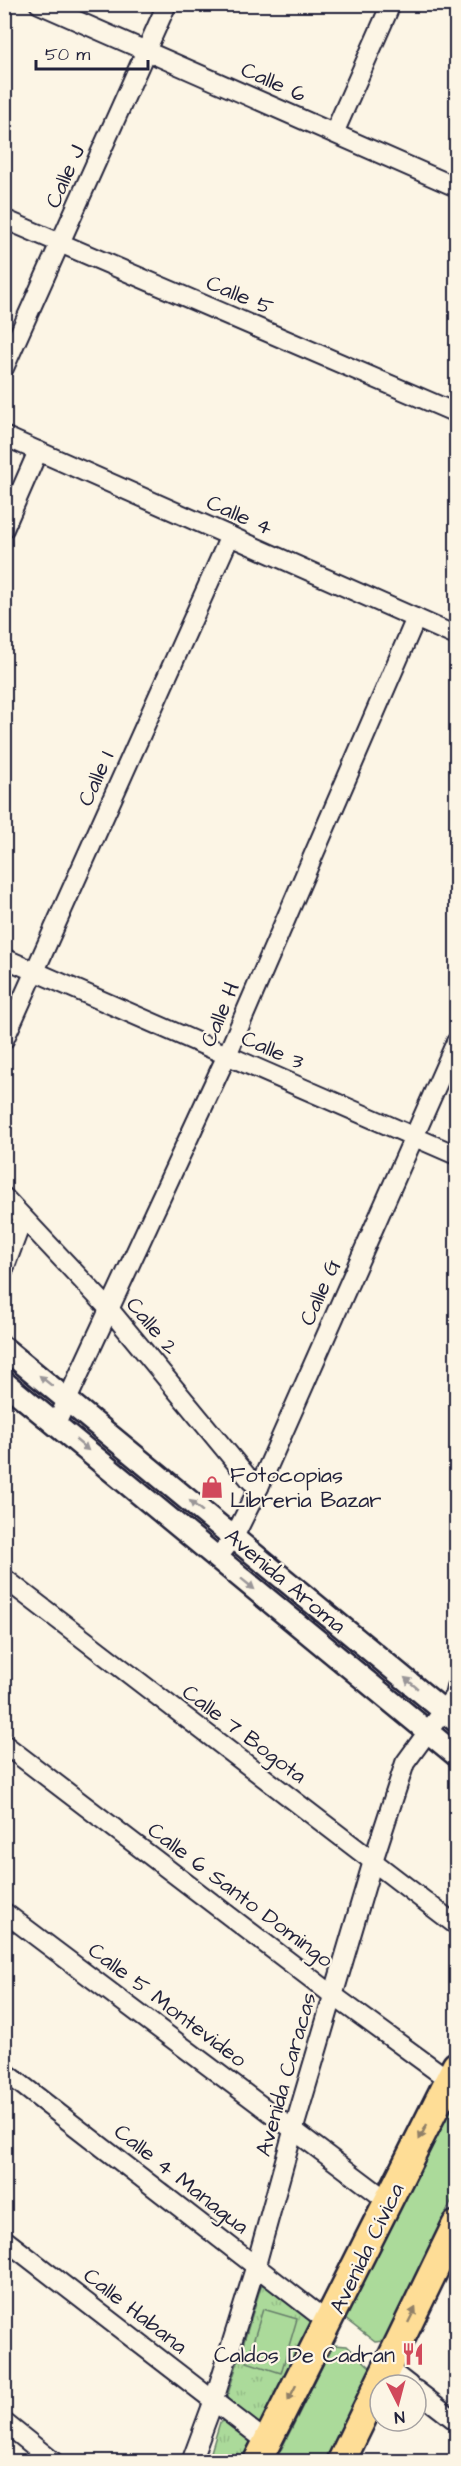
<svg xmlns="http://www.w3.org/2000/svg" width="461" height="2466" font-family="'Architects Daughter',sans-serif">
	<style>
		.park { fill: url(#park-tufts); stroke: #667e6a; stroke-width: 1.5 }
		.garden { fill: #abda9a; stroke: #667e6a; stroke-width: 1.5 }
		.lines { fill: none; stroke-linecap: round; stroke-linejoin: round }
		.minor-casing { stroke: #22223b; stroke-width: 22 }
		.tertiary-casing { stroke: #22223b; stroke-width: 26 }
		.primary-casing { stroke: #22223b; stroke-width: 32 }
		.minor { stroke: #fcf5e5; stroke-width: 18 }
		.tertiary { stroke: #fcf5e5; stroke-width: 21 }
		.primary { stroke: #fedd96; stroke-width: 27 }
		.oneway { fill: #9a9698 }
		.oneway2 { fill: #908068 }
		.labels { text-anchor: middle; stroke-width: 4.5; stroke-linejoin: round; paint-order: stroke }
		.street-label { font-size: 22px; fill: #22223b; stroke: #fcf5e5 }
		.poi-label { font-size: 22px; fill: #22223b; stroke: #fcf5e5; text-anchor: start }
	</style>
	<defs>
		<pattern id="park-tufts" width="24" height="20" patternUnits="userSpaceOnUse" patternTransform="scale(1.5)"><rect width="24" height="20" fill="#abda9a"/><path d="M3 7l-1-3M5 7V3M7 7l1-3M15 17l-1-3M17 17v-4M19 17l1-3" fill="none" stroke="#93bb86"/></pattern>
	</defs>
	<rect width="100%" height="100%" fill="#fcf5e5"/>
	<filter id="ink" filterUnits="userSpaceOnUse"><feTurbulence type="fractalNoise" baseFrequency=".0167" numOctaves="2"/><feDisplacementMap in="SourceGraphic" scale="12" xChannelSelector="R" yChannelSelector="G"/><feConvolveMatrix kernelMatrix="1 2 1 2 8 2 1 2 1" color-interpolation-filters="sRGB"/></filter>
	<g filter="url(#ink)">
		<g class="park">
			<polygon points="264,2284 311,2317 313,2325 262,2424 258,2424 230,2403 227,2397 261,2286"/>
			<polygon points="224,2421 252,2442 253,2446 245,2461 208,2462 220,2422"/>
		</g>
		<g class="garden">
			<polygon points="456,2093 456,2192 384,2341 375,2342 344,2318 388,2234"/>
			<polygon points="263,2309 297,2319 281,2373 247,2362"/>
			<polygon points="333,2345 347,2346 371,2368 370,2372 325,2461 275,2462"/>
		</g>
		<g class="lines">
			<g class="minor-casing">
				<g id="minor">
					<polyline points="39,4 456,187"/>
					<polyline points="334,133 391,4"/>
					<polyline points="4,219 456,413"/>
					<polyline points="4,368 167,4"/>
					<polyline points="4,436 456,636"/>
					<polyline points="4,529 38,451"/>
					<polyline points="4,958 456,1155"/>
					<polyline points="4,1040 230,536"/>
					<polyline points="4,1197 110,1310 251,1481 259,1487"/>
					<polyline points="4,1269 23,1218"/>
					<polyline points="56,1424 227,1055 416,618"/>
					<polyline points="217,1558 234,1537 259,1487 456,1042"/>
					<polyline points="4,1578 456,1925"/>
					<polyline points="4,1744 334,1996 449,2080"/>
					<polyline points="4,1912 389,2202"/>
					<polyline points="4,2071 329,2323"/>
					<polyline points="4,2239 267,2442"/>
					<polyline points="387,2368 409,2385"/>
					<polyline points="416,2390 456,2421"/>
					<polyline points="4,2422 54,2462"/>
					<polyline points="191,2462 214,2400 256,2265 294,2128 373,1861 405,1763 454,1696 456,1687"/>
				</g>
			</g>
			<g class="tertiary-casing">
				<g id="tertiary">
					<polyline points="4,1348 456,1721"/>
					<polyline points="4,1382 456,1755"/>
				</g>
			</g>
			<g class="primary-casing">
				<g id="primary">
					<polyline points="257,2462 456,2066"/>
					<polyline points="341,2462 456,2225"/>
				</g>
			</g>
			<use href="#minor" class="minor"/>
			<use href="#tertiary" class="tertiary"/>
			<use href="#primary" class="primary"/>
		</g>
		<defs><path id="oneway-solid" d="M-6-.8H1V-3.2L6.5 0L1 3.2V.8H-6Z" transform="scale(1.5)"/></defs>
		<g class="oneway">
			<use href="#oneway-solid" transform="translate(46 1381) rotate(-141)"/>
			<use href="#oneway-solid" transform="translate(82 1445) rotate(40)"/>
			<use href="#oneway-solid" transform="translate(196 1506) rotate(-140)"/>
			<use href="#oneway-solid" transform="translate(248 1584) rotate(39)"/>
			<use href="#oneway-solid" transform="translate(411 1683) rotate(-140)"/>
		</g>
		<g class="oneway2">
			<use href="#oneway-solid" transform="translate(423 2132) rotate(117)"/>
			<use href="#oneway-solid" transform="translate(412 2315) rotate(-64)"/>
			<use href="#oneway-solid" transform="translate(292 2393) rotate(117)"/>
		</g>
	</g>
	<defs>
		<g id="shop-bare" transform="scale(1.8)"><path d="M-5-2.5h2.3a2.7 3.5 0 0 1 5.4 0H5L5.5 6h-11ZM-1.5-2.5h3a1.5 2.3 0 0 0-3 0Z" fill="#d1495b" stroke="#fcf5e5" stroke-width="2.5" paint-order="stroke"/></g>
		<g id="restaurant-bare" transform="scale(1.8)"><path d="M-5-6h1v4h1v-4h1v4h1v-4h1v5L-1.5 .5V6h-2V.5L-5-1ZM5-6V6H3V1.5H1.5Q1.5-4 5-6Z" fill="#d1495b" stroke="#fcf5e5" stroke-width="2.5" paint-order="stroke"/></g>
	</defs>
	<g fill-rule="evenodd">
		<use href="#shop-bare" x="212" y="1487"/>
		<use href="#restaurant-bare" x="413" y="2354"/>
	</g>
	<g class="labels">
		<g class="street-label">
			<text transform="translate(274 81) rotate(24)" y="8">Calle 6</text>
			<text transform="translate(64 176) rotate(-66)" y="8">Calle J</text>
			<text transform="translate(240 294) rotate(23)" y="8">Calle 5</text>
			<text transform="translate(240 514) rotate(24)" y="8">Calle 4</text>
			<text transform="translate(95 778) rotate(-66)" y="8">Calle I</text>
			<text transform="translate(219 1014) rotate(-67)" y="8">Calle H</text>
			<text transform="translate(273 1049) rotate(24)" y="8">Calle 3</text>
			<text transform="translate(319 1292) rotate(-66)" y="8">Calle G</text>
			<text transform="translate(153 1325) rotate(50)" y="8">Calle 2</text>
			<text transform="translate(286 1580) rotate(40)" y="8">Avenida Aroma</text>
			<text transform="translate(245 1733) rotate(37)" y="8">Calle 7 Bogota</text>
			<text transform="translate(241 1894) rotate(37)" y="8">Calle 6 Santo Domingo</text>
			<text transform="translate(168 2004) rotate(37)" y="8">Calle 5 Montevideo</text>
			<text transform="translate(285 2074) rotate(-74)" y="8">Avenida Caracas</text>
			<text transform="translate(182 2178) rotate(38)" y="8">Calle 4 Managua</text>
			<text transform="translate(366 2248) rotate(-64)" y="8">Avenida Cívica</text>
			<text transform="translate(136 2310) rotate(38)" y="8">Calle Habana</text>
		</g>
		<g class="poi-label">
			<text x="230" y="1482">Fotocopias<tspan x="230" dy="25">Libreria Bazar</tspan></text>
			<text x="395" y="2362" text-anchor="end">Caldos De Cadran</text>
		</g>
	</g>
	<rect width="461" height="2466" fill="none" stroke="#fcf5e5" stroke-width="24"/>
	<rect x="12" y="12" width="437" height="2442" fill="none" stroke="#22223b" stroke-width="2" filter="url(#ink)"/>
	<g transform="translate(398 2403) rotate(174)"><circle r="28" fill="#fcf5e5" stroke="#a5a1a1" stroke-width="1.5"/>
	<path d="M0-4.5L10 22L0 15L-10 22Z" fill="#d1495b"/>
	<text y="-9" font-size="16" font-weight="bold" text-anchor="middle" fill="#22223b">N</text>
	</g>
	<path d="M36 60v9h112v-9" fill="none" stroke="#22223b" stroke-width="3"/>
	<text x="45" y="60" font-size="18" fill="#22223b" stroke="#fcf5e5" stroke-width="4.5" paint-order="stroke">50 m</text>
</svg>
